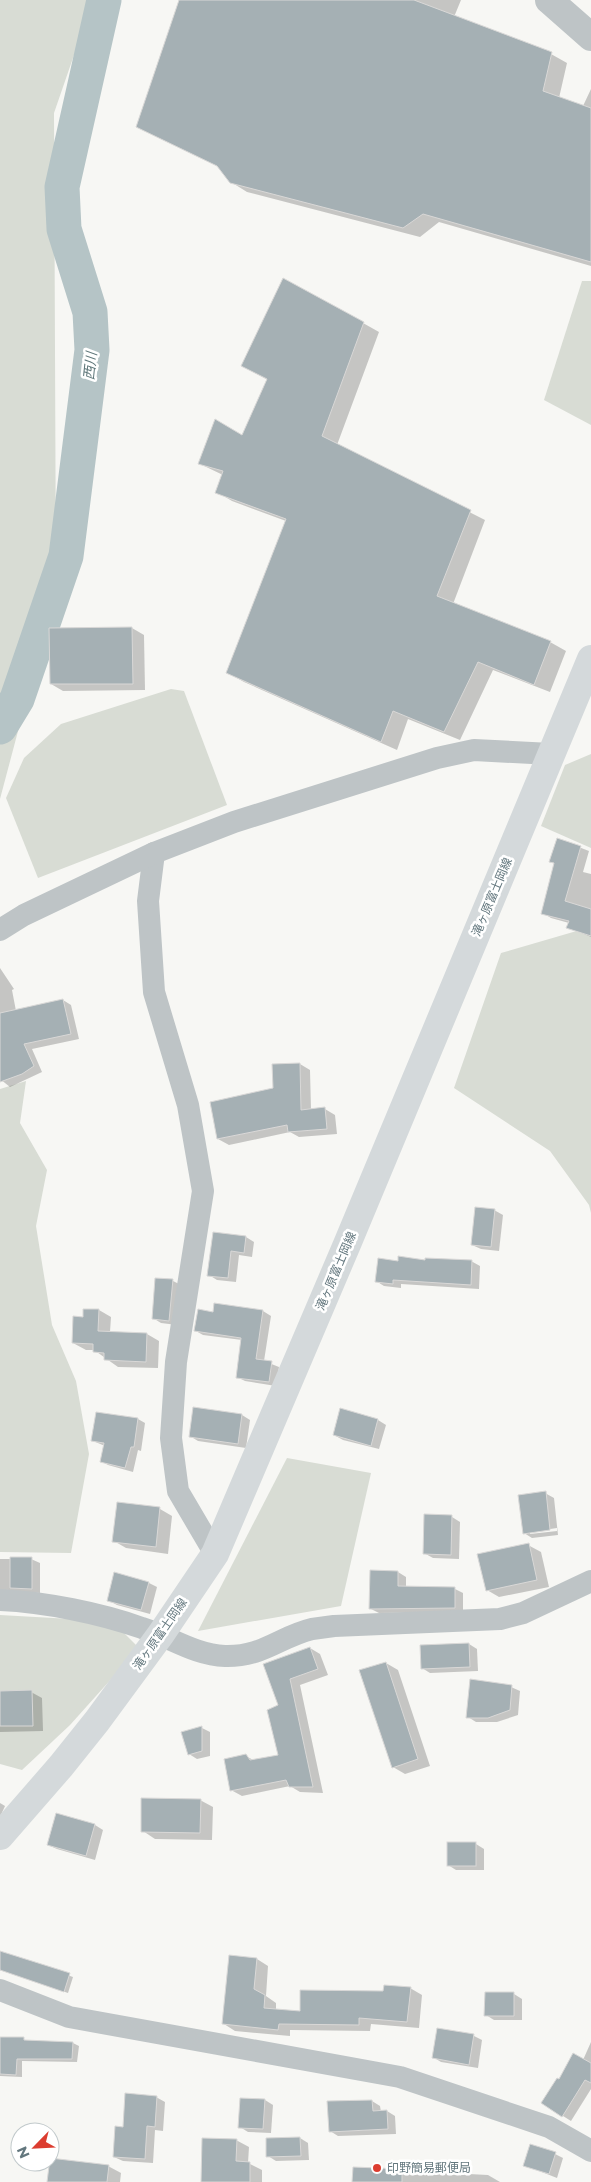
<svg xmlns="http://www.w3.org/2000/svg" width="591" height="2182" font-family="Montserrat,'Noto Sans JP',sans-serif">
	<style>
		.green { fill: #d8dcd4 }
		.shadow { fill: #0003; fill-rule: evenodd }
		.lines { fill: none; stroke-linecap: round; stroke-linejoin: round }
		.river { stroke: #b5c4c6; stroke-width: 35 }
		.building { fill: #a5b0b4; stroke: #d9d8d7 }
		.minor { stroke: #bec4c6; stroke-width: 22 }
		.tertiary { stroke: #bec4c6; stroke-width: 28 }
		.secondary { stroke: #d4d9db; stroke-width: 28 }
		.poi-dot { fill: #dc3d30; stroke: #fff; stroke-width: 2 }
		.labels { text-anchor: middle; stroke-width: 5; stroke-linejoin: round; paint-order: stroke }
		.street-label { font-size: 12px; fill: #63777e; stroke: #fff }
		.poi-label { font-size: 12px; fill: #63777e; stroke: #fff; text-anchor: start }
		.water-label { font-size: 14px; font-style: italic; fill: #5e7679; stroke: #fff }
	</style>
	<rect width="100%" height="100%" fill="#f7f7f4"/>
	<g class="green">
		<polygon points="0,0 93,0 54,113 56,588 0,799"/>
		<polygon points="582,281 591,281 591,425 544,400"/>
		<polygon points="171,689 184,691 227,805 38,878 6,798 24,758 61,724"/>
		<polygon points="591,754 591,848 541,826 565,765"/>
		<polygon points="591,918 591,1213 589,1205 550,1151 454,1088 501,953 580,930"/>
		<polygon points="26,1081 20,1123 47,1170 36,1226 52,1325 76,1381 89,1454 71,1553 0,1552 0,1089"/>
		<polygon points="287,1458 371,1473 341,1606 198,1631"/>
		<polygon points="0,1615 71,1619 119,1628 139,1648 70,1725 22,1770 0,1764"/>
	</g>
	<g class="shadow">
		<polygon points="181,0 461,0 454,17 551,54 567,63 559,98 583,106 591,89 591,266 439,222 420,237 247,192 231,182"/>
		<polygon points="363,323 379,332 337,445 485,520 453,604 550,642 566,651 550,692 493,670 460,740 408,719 397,750 244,682 228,673 286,521 232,501 217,492 223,475 200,464 243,436 268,380 242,366"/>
		<polygon points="132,628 144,635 145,690 63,691 51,684 50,629"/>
		<polygon points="558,839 589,851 583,872 591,874 591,937 568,927 569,923 551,918 543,913 555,864"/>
		<polygon points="0,968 14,989 12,990 16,1011 63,1000 71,1005 79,1039 32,1049 42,1072 10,1087 0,1079"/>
		<polygon points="300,1064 310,1070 311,1110 325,1109 335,1115 337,1134 299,1137 290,1132 229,1145 218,1139"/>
		<polygon points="494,1210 503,1215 499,1251 481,1249 472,1245"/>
		<polygon points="214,1233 246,1237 254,1242 252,1257 239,1255 236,1282 217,1280 209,1275"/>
		<polygon points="426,1261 471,1261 480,1266 479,1289 401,1284 401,1288 384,1286 376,1281 399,1262"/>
		<polygon points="156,1279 173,1281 181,1285 177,1325 161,1323 153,1318"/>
		<polygon points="215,1305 263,1311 271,1316 264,1361 279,1367 276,1386 245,1381 237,1377 242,1340 203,1335 196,1331 214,1314"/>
		<polygon points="99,1310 111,1317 110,1332 147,1334 159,1341 158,1368 118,1367 94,1350 86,1350 73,1343 84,1318"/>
		<polygon points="242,1415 250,1420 246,1448 198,1441 190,1436"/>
		<polygon points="138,1419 145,1423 141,1451 138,1450 133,1472 108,1465 101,1461 105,1446 93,1441"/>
		<polygon points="378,1420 386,1425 379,1449 343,1440 334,1435"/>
		<path d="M545 1493 554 1498 558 1535 532 1538 524 1533ZM557 1528V1531L530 1534V1532Z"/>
		<polygon points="118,1503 160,1509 172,1516 168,1554 126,1548 114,1541"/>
		<polygon points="452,1517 460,1522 459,1559 433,1558 424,1553"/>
		<polygon points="528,1545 541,1552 549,1587 499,1597 487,1590"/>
		<polygon points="0,1559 31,1559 40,1563 40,1593 0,1590"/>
		<polygon points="398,1572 406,1577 406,1587 455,1589 463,1593 463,1612 379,1613 371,1609"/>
		<polygon points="149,1583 157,1587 150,1614 117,1605 108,1600"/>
		<polygon points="469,1644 477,1649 478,1671 430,1673 422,1668"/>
		<polygon points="310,1648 320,1654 328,1675 300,1685 323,1793 300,1792 290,1786 242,1796 231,1790 246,1756 255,1761 279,1756 280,1706 265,1665"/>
		<polygon points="386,1663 398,1670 430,1766 405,1774 393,1767"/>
		<polygon points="511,1687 520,1691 518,1715 497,1722 476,1722 468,1717"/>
		<polygon points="0,1692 31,1692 42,1698 43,1731 0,1732"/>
		<polygon points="202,1728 210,1732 210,1756 197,1759 189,1754"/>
		<polygon points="200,1800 213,1807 212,1840 155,1839 143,1831"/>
		<polygon points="0,1803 5,1806 0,1817"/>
		<polygon points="57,1814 95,1825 103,1830 95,1860 57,1849 48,1845"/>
		<polygon points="476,1844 484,1849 484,1870 456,1870 448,1865"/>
		<polygon points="0,1952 73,1977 68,1993 0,1970"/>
		<polygon points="257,1959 268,1966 266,1996 276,2003 276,2010 301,2013 384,1992 410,1988 422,1995 419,2028 371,2024 370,2031 290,2030 290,2036 235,2031 224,2024"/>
		<polygon points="514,1994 522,1999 522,2020 494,2020 486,2015"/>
		<polygon points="438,2029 474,2036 482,2040 478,2068 441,2062 433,2057"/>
		<polygon points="0,2038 23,2039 29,2042 73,2043 79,2046 77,2062 22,2061 22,2077 0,2076"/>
		<polygon points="591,2042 591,2089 571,2121 563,2116 560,2081 583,2060"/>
		<polygon points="156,2097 165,2102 163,2131 155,2130 153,2163 123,2161 114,2157 124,2128"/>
		<polygon points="265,2100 273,2105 271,2133 248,2132 240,2127"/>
		<polygon points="372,2101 380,2106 381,2112 387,2111 395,2116 396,2134 338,2136 330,2131 329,2103"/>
		<polygon points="300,2138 308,2143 309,2160 276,2161 268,2156"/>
		<polygon points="236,2140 249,2147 248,2163 262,2170 262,2182 203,2182"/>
		<polygon points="555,2154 563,2158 557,2178 524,2165"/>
		<polygon points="108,2166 121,2173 120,2182 49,2182"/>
		<polygon points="354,2168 488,2175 500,2182 353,2182"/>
	</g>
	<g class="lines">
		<polyline class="river" points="0,727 17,699 66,556 92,350 90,312 64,229 62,187 104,0"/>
	</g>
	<g class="building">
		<polygon points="179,0 414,0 552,52 543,91 591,108 591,262 423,214 403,228 230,183 217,166 136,127"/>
		<polygon points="283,278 364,322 322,436 471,510 437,596 551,641 534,685 478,662 444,732 393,711 381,742 226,673 286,519 215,493 223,471 198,464 215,419 242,435 267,379 241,366"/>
		<polygon points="132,627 133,684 50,684 49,628"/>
		<polygon points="557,838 581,846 565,901 591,909 591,936 566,928 569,921 541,914 554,863 549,862"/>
		<polygon points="63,999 71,1034 24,1044 34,1066 22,1074 0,1082 0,1013"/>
		<polygon points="300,1063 301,1110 325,1107 327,1129 288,1132 287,1125 217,1139 210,1102 273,1088 272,1064"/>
		<polygon points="475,1207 495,1209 491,1247 471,1245"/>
		<polygon points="213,1232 246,1236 244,1253 231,1251 228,1278 207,1276"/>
		<polygon points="398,1256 425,1260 425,1258 472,1260 471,1285 393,1280 393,1284 375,1282 378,1258 398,1261"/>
		<polygon points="155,1278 173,1279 169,1321 152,1319"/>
		<polygon points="214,1303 263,1310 256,1359 272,1361 269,1382 236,1378 241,1338 194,1331 198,1309 213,1312"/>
		<polygon points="83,1309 99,1309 98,1331 147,1333 146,1362 104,1360 104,1353 93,1352 93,1344 72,1343 73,1316 83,1317"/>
		<polygon points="193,1407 242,1414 238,1444 189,1437"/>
		<polygon points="340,1408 378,1419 371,1446 333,1435"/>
		<polygon points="96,1412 138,1418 134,1447 131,1447 125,1468 100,1462 104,1443 91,1441"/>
		<polygon points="546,1491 550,1530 523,1534 518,1495"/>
		<polygon points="117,1502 160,1507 156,1547 112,1542"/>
		<polygon points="424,1514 452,1515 451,1555 423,1554"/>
		<polygon points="529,1543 537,1580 486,1591 477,1554"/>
		<polygon points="10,1557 32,1557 32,1589 10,1588"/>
		<polygon points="370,1570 398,1571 398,1586 455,1587 455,1608 369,1609"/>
		<polygon points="114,1572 149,1582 141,1610 107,1601"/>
		<polygon points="469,1643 470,1667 421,1669 420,1645"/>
		<polygon points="310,1647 318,1669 290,1679 313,1787 289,1787 286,1780 230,1791 224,1759 246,1754 250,1760 278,1755 267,1710 278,1705 263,1664"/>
		<polygon points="386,1662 418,1759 392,1768 359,1670"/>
		<polygon points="470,1679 512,1685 510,1710 488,1718 466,1718"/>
		<polygon points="32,1690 33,1726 0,1726 0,1691"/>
		<polygon points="202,1726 202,1751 188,1755 181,1732"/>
		<polygon points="141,1798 201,1799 200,1833 141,1832"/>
		<polygon points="56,1813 95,1824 86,1856 47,1845"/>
		<rect x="447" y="1842" width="29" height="24"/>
		<polygon points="0,1951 70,1973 64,1992 0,1970"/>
		<polygon points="229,1955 257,1958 254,1989 265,1995 264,2008 300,2011 300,1990 383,1991 384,1985 411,1987 407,2022 359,2018 359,2025 279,2024 278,2030 222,2024"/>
		<polygon points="485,1992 514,1992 514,2016 484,2016"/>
		<polygon points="437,2028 474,2034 469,2065 432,2058"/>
		<polygon points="0,2037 24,2037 24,2040 73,2042 72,2059 17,2059 16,2075 0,2074"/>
		<polygon points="573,2053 591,2063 591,2083 585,2080 562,2117 541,2103 557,2078 559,2079"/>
		<polygon points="125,2093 157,2096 155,2127 147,2126 145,2159 113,2157 115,2126 123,2127"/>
		<polygon points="240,2098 265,2099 263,2129 238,2128"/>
		<polygon points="372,2100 373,2111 387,2110 388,2129 329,2132 327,2101"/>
		<polygon points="300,2137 301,2156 266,2157 266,2138"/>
		<polygon points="202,2138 237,2139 236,2161 250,2162 250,2182 201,2182"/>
		<polygon points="530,2144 556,2152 549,2174 523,2166"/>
		<polygon points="50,2158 109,2165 107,2182 47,2182"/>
		<polygon points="353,2167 402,2169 402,2182 352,2182"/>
	</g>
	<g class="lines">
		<g class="minor">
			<polyline points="154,853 148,901 154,992 188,1105 203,1191 176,1362 171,1438 178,1491 215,1554"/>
			<polyline points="0,930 24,915 154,853 234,822 437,758 474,750 551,754"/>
			<path d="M0 1600C44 1602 100 1613 142 1628 170 1637 195 1655 225 1656 263 1657 279 1637 312 1629 319 1628 327 1627 334 1626L500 1619 523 1613 591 1581"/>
			<polyline points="0,1990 69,2017 400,2077 549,2127 591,2151"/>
		</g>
		<polyline class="tertiary" points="549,0 591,37"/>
		<polyline class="secondary" points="0,1836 61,1766 97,1721 161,1634 215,1554 348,1242 591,659"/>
	</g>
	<circle class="poi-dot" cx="377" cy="2168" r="5"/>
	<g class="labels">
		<g class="street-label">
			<text transform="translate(492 897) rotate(-67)" y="4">滝ヶ原富士岡線</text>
			<text transform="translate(336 1271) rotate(-67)" y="4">滝ヶ原富士岡線</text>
			<text transform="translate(160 1634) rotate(-55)" y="4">滝ヶ原富士岡線</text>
		</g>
		<g class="poi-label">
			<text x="387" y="2172">印野簡易郵便局</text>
		</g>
		<g class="water-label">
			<text transform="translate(90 366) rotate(-84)" y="5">西川</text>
		</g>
	</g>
	<g transform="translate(35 2147) rotate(246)"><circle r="24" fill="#ffffff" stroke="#c1c9cb"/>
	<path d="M0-4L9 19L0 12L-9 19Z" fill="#dc3d30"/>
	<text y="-8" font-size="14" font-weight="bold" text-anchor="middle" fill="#63777e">N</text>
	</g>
</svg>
